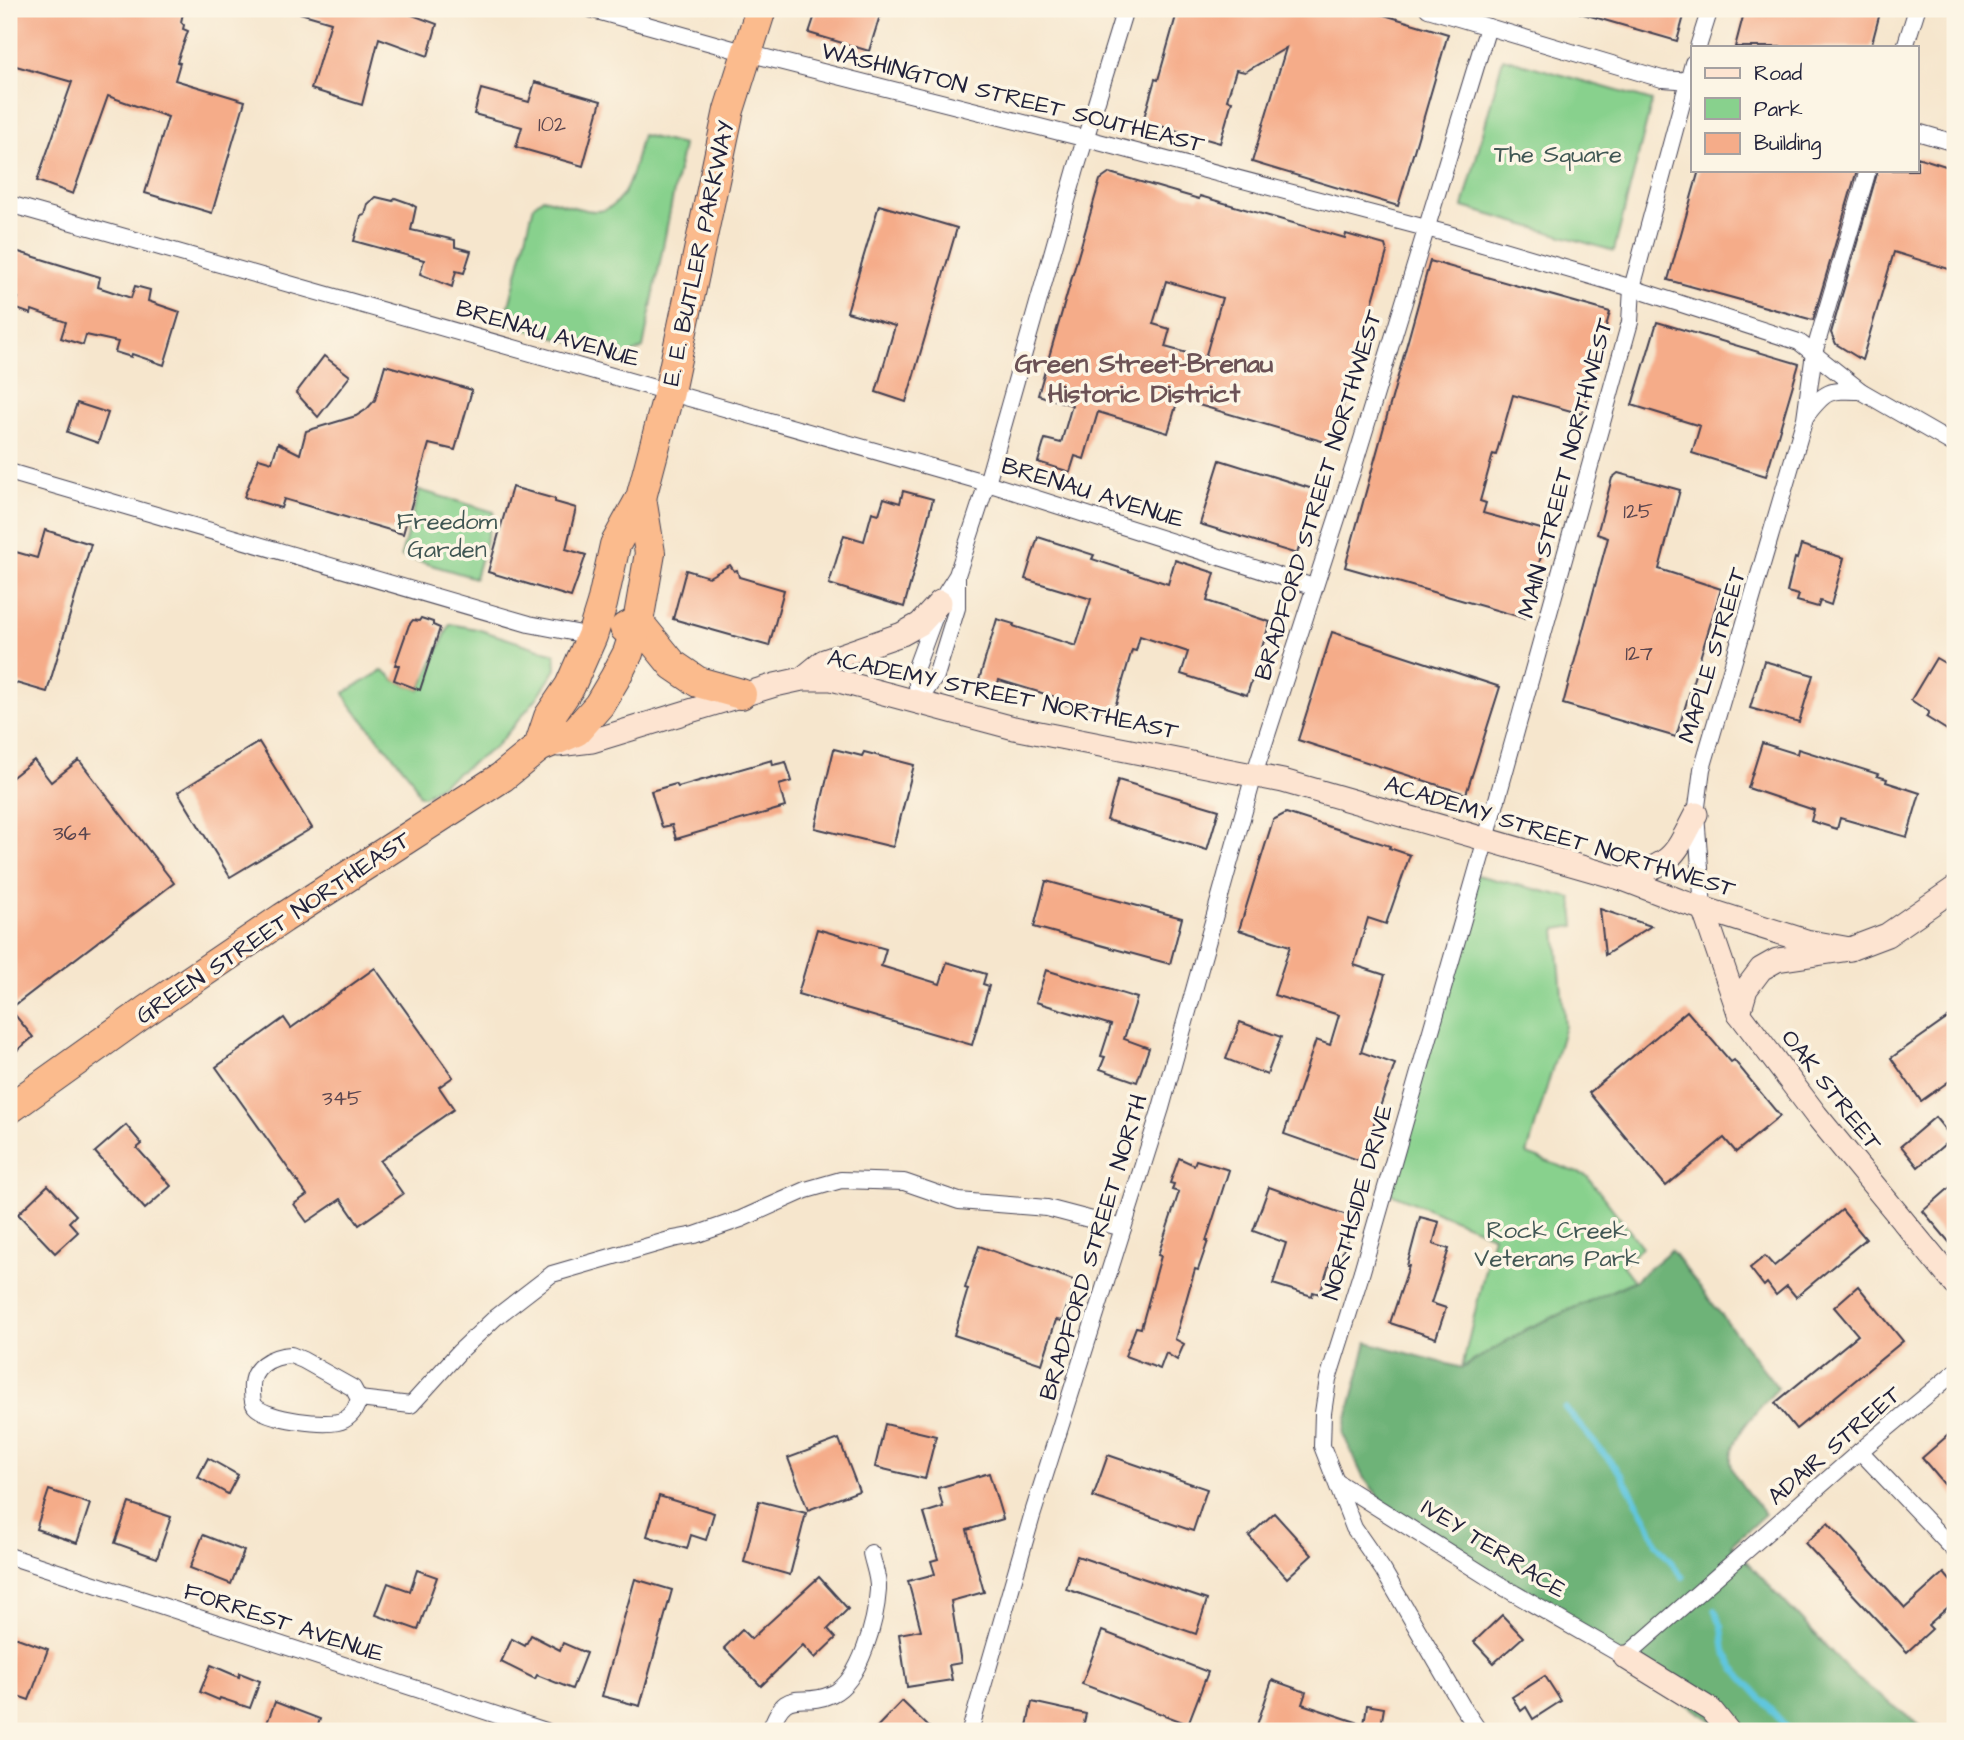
<svg xmlns="http://www.w3.org/2000/svg" width="1964" height="1740" font-family="'Architects Daughter',sans-serif">
	<style>
		.green { fill: #88d18d; stroke: #557a64; stroke-width: 2 }
		.forest { fill: #6eb378; stroke: #486a5a; stroke-width: 2 }
		.lines { fill: none; stroke-linecap: round; stroke-linejoin: round }
		.stream { stroke: #61c6de; stroke-width: 6 }
		.building { fill: #f5ac89; fill-rule: evenodd }
		.street-casing { stroke: #423f51; stroke-width: 18 }
		.secondary-casing { stroke: #423f51; stroke-width: 25 }
		.highway-casing { stroke: #423f51; stroke-width: 32 }
		.street { stroke: #fff; stroke-width: 16 }
		.secondary { stroke: #fde4d1; stroke-width: 23 }
		.highway { stroke: #fbbb8d; stroke-width: 30 }
		.labels { text-anchor: middle; stroke-width: 7; stroke-linejoin: round; paint-order: stroke }
		.number-label { font-size: 21px; fill: #57444e }
		.street-label { font-size: 24px; fill: #22223b; stroke: #fcf5e5 }
		.park-label { font-size: 24px; fill: #415754; stroke: #fcf5e5 }
		.neighbourhood-label { font-size: 26px; font-weight: bold; fill: #6c5256; stroke: #fcf5e5 }
	</style>
	<rect width="100%" height="100%" fill="#fcf5e5"/>
	<filter id="ink" filterUnits="userSpaceOnUse"><feTurbulence type="fractalNoise" baseFrequency=".0143" numOctaves="2"/><feDisplacementMap in="SourceGraphic" scale="14" xChannelSelector="R" yChannelSelector="G"/><feConvolveMatrix kernelMatrix="1 2 1 2 8 2 1 2 1" color-interpolation-filters="sRGB"/></filter>
	<filter id="wash" filterUnits="userSpaceOnUse"><feTurbulence type="fractalNoise" baseFrequency=".00686" numOctaves="4" result="noise"/><feDisplacementMap in="SourceGraphic" scale="28" xChannelSelector="R" yChannelSelector="G"/><feGaussianBlur stdDeviation="1.57" result="paint"/><feColorMatrix in="noise" values="0 0 0 0 0 0 0 0 0 0 0 0 0 0 0 0 0 1.4 0 .05"/><feComposite in="paint" operator="in"/></filter>
	<g filter="url(#wash)">
		<rect width="100%" height="100%" fill="#f6e6cd"/>
		<g class="green">
			<polygon points="1503,58 1652,101 1614,251 1463,207"/>
			<path d="M642 135 683 145 643 348 624 358 508 324 506 318 534 205 543 198C558 202 583 212 597 211 631 208 634 161 642 135Z"/>
			<polygon points="419,490 494,512 475,578 401,556"/>
			<polygon points="450,624 477,629 555,654 556,669 537,698 505,736 494,748 424,796 420,796 410,776 348,702 344,693 382,671 390,675 394,680 420,690"/>
			<polygon points="1476,875 1572,898 1575,926 1556,929 1565,1026 1527,1154 1587,1176 1642,1247 1622,1265 1634,1281 1527,1329 1462,1368 1493,1235 1385,1191"/>
		</g>
		<path class="forest" d="M1671 1250 1778 1388C1762 1406 1721 1443 1733 1470 1739 1485 1755 1501 1765 1514L1731 1545 1854 1676 1927 1731H1728L1396 1518 1363 1477 1343 1434 1367 1342 1462 1368 1527 1329 1634 1281Z"/>
		<g class="lines">
			<g class="stream">
				<polyline points="1565,1408 1621,1474 1647,1520 1656,1543 1683,1577"/>
				<polyline points="1715,1610 1722,1627 1725,1651 1734,1668 1790,1731"/>
			</g>
		</g>
		<g id="blocks">
			<g class="building">
				<polygon points="9,9 184,9 181,22 184,25 183,29 188,31 177,62 180,63 175,80 245,101 212,213 145,193 168,117 108,96 73,194 37,181 72,82 9,64"/>
				<polygon points="300,9 396,9 437,24 428,56 379,38 362,105 311,89 331,22 300,13"/>
				<polygon points="817,9 882,9 869,51 809,33"/>
				<polygon points="1178,9 1364,9 1448,34 1398,206 1252,162 1286,48 1245,72 1236,70 1227,100 1232,101 1220,143 1143,121 1155,79 1158,80"/>
				<polygon points="1581,9 1686,9 1677,41 1580,13"/>
				<polygon points="1745,9 1881,9 1871,47 1735,47"/>
				<polygon points="535,82 601,101 583,166 516,147 522,127 474,114 481,89 529,102"/>
				<polygon points="1917,157 1955,169 1955,271 1894,252 1862,360 1836,344 1831,333 1878,170 1917,170"/>
				<polygon points="1699,170 1857,170 1813,320 1668,280"/>
				<path d="M1110 173 1199 199 1200 196 1345 238 1346 234 1385 245 1387 252 1332 444 1178 399 1168 433 1098 412 1084 459 1075 456 1070 472 1038 462 1045 439 1061 443 1072 405 1038 395 1100 180ZM1166 281 1222 298 1205 358 1165 347 1170 329 1153 324Z"/>
				<polygon points="376,197 393,201 395,198 409,203 416,207 411,230 455,240 455,247 471,251 464,273 456,271 452,287 420,274 424,260 354,241 361,216 365,215 368,204"/>
				<polygon points="879,205 957,228 906,402 876,392 895,326 847,312"/>
				<polygon points="9,249 100,277 98,287 131,298 135,286 150,290 148,301 180,312 164,365 132,354 131,357 115,352 118,342 86,335 83,345 61,338 66,322 32,310 31,314 14,308 18,298 9,295"/>
				<polygon points="1430,261 1610,312 1582,414 1513,395 1496,455 1493,454 1480,501 1486,503 1483,513 1548,531 1524,618 1345,567"/>
				<polygon points="1657,322 1799,364 1766,476 1692,453 1700,426 1632,405"/>
				<polygon points="324,356 350,376 318,417 296,393"/>
				<polygon points="385,365 472,390 455,450 429,444 403,534 284,499 281,508 244,497 259,458 272,462 278,443 300,454 306,431 356,416 367,409 375,400"/>
				<polygon points="77,403 108,413 98,443 67,432"/>
				<polygon points="1220,460 1316,490 1297,554 1200,524"/>
				<polygon points="1618,473 1680,490 1659,569 1721,589 1676,737 1563,704 1608,538 1597,534 1612,478"/>
				<polygon points="512,487 555,499 555,502 576,508 566,549 586,555 571,597 488,572"/>
				<polygon points="903,491 933,499 904,607 829,584 844,535 864,541 872,512 879,514 884,498 900,503"/>
				<polygon points="45,530 91,544 47,692 9,681 9,557 14,559 16,552 37,558"/>
				<polygon points="1038,537 1094,555 1092,559 1168,584 1175,560 1215,573 1207,601 1270,622 1247,695 1181,674 1188,652 1140,636 1136,651 1132,650 1113,714 1072,702 1071,706 1054,701 1055,697 999,680 997,686 979,680 997,619 1014,624 1013,626 1076,646 1091,599 1025,579"/>
				<polygon points="1801,545 1844,558 1831,605 1820,601 1818,607 1797,601 1799,595 1787,592 1795,558 1797,559"/>
				<polygon points="730,565 734,571 737,570 739,577 784,590 769,646 673,619 686,570 709,577"/>
				<polygon points="421,618 433,622 433,625 440,628 420,690 394,680 399,665 395,665 409,625 413,620 419,621"/>
				<polygon points="1332,632 1500,687 1466,794 1298,740"/>
				<polygon points="1936,658 1955,669 1955,735 1926,717 1929,712 1911,700"/>
				<polygon points="1764,661 1813,675 1799,722 1750,708"/>
				<polygon points="259,742 312,828 230,877 178,792"/>
				<polygon points="1762,743 1797,754 1798,749 1878,774 1877,776 1887,779 1886,782 1920,793 1907,837 1840,818 1837,829 1811,821 1814,810 1748,788"/>
				<polygon points="834,749 862,756 864,752 914,765 893,847 815,828"/>
				<polygon points="34,760 51,782 79,760 174,883 10,1009 33,1037 9,1057 9,780"/>
				<polygon points="772,760 773,765 786,762 792,781 779,785 785,807 676,839 672,825 662,827 651,791 676,784 678,787"/>
				<polygon points="1118,780 1219,810 1207,850 1107,820"/>
				<polygon points="1286,813 1390,846 1389,848 1410,855 1386,924 1368,918 1354,965 1385,975 1361,1052 1395,1064 1361,1161 1284,1134 1316,1040 1330,1045 1339,1015 1274,995 1290,946 1239,930 1273,820"/>
				<polygon points="1046,881 1182,918 1170,964 1034,927"/>
				<polygon points="1600,909 1651,926 1605,955"/>
				<polygon points="817,929 886,949 881,966 940,984 947,962 986,974 983,984 989,986 972,1045 798,994"/>
				<polygon points="375,968 453,1077 439,1087 454,1109 380,1161 403,1194 359,1225 341,1199 307,1222 294,1204 307,1195 216,1067 284,1018 291,1028"/>
				<polygon points="1046,970 1137,998 1124,1039 1149,1048 1137,1082 1100,1069 1105,1057 1101,1056 1111,1025 1036,1002"/>
				<polygon points="1687,1011 1731,1062 1734,1060 1780,1116 1736,1152 1724,1138 1666,1186 1589,1093"/>
				<polygon points="1955,1013 1955,1077 1921,1101 1891,1058"/>
				<polygon points="1240,1022 1281,1037 1267,1075 1226,1059"/>
				<polygon points="1935,1117 1952,1138 1918,1167 1901,1146"/>
				<polygon points="126,1125 142,1144 137,1148 171,1186 145,1209 95,1152"/>
				<polygon points="1179,1158 1194,1165 1196,1160 1229,1170 1206,1241 1208,1241 1198,1270 1195,1269 1175,1339 1184,1344 1177,1360 1166,1353 1160,1369 1125,1356 1136,1327 1141,1328 1161,1256 1158,1255 1179,1192 1172,1190 1174,1184 1170,1183"/>
				<polygon points="1955,1183 1955,1249 1923,1211"/>
				<polygon points="48,1185 76,1215 69,1222 78,1232 55,1253 18,1214"/>
				<polygon points="1269,1187 1355,1218 1339,1262 1331,1259 1320,1294 1313,1292 1312,1296 1273,1284 1286,1243 1253,1231"/>
				<polygon points="1842,1210 1866,1239 1796,1297 1787,1286 1776,1295 1767,1283 1764,1286 1750,1268 1765,1256 1774,1266"/>
				<polygon points="1420,1217 1439,1222 1433,1244 1449,1249 1431,1303 1446,1308 1436,1338 1390,1323 1409,1266 1407,1266"/>
				<polygon points="979,1246 1076,1281 1062,1321 1056,1320 1042,1364 954,1335 968,1289 965,1288"/>
				<polygon points="1858,1286 1903,1341 1796,1429 1775,1403 1858,1335 1834,1307"/>
				<polygon points="885,1424 936,1436 925,1479 875,1467"/>
				<polygon points="1955,1429 1955,1497 1922,1458"/>
				<polygon points="839,1439 859,1491 808,1510 788,1458"/>
				<polygon points="1108,1455 1207,1489 1193,1531 1093,1497"/>
				<polygon points="208,1458 238,1475 228,1494 198,1477"/>
				<polygon points="989,1473 1003,1519 967,1530 984,1592 951,1601 961,1663 949,1665 952,1680 907,1687 899,1634 921,1630 908,1581 935,1574 931,1561 938,1559 924,1513 943,1507 938,1488"/>
				<polygon points="49,1490 90,1504 77,1543 36,1529"/>
				<polygon points="659,1496 714,1513 706,1540 691,1535 687,1549 647,1536"/>
				<polygon points="759,1501 806,1513 790,1575 744,1562"/>
				<polygon points="129,1503 171,1517 157,1558 115,1543"/>
				<polygon points="1274,1513 1312,1555 1287,1578 1249,1536"/>
				<polygon points="1828,1523 1905,1608 1944,1573 1955,1586 1955,1601 1928,1625 1932,1629 1907,1652 1805,1543"/>
				<polygon points="203,1535 244,1551 231,1584 190,1568"/>
				<polygon points="1077,1556 1207,1600 1196,1634 1066,1589"/>
				<polygon points="417,1570 437,1577 418,1630 376,1615 388,1583 410,1591"/>
				<polygon points="819,1577 848,1609 828,1629 836,1638 815,1658 803,1645 761,1686 724,1648 742,1630 751,1639"/>
				<polygon points="635,1579 672,1590 640,1706 602,1696"/>
				<polygon points="1502,1615 1523,1637 1494,1663 1474,1642"/>
				<polygon points="1102,1631 1208,1672 1188,1724 1082,1684"/>
				<polygon points="9,1635 48,1649 29,1700 9,1693"/>
				<polygon points="531,1635 560,1650 563,1643 586,1653 572,1689 537,1675 535,1679 501,1662 512,1639 525,1646"/>
				<polygon points="211,1665 239,1677 240,1673 260,1681 250,1708 220,1698 219,1700 200,1692"/>
				<polygon points="1545,1676 1561,1701 1533,1719 1526,1707 1521,1711 1512,1697"/>
				<polygon points="1272,1680 1306,1692 1302,1704 1374,1728 1373,1731 1255,1731"/>
				<polygon points="902,1701 933,1731 873,1731"/>
				<polygon points="275,1702 320,1719 316,1731 264,1731"/>
				<polygon points="1032,1702 1086,1714 1082,1731 1026,1731"/>
				<polygon points="1367,1705 1384,1708 1381,1726 1364,1724"/>
			</g>
		</g>
	</g>
	<g filter="url(#ink)">
		<use href="#blocks" fill-opacity="0" stroke="#423f51" stroke-width="2"/>
		<g class="lines">
			<g class="street-casing">
				<g id="street">
					<polyline points="590,9 747,53 1087,139 1445,233 1632,288 1799,342 1861,391 1955,445"/>
					<polyline points="1428,9 1662,79 1693,81"/>
					<polyline points="1698,47 1710,9"/>
					<polyline points="1905,47 1917,9"/>
					<polyline points="1917,132 1955,143"/>
					<polyline points="9,204 987,483 1314,587"/>
					<path d="M1806 416C1826 390 1828 390 1861 391"/>
					<polyline points="9,472 529,624 592,636"/>
					<polyline points="918,702 916,667 940,602 957,575 987,483 1076,169 1125,9"/>
					<polyline points="918,702 936,676 957,608 957,577"/>
					<polyline points="1703,908 1696,814 1702,769 1805,418 1814,353 1868,170"/>
					<path d="M291 1355 303 1360 353 1388 359 1399C356 1408 353 1415 344 1420 329 1428 266 1419 255 1406 252 1402 252 1395 252 1390 250 1367 271 1356 291 1355Z"/>
					<polyline points="359,1399 411,1405 459,1352 495,1318 552,1274 673,1239 695,1235 741,1219 806,1190 841,1180 904,1182 959,1201 1047,1208 1123,1228"/>
					<polyline points="1860,1451 1955,1551"/>
					<polyline points="1337,1482 1505,1588 1625,1657 1860,1451 1955,1372"/>
					<polyline points="9,1556 546,1731"/>
					<path d="M770 1731C786 1683 800 1709 832 1694 861 1681 876 1619 878 1590 879 1578 873 1564 871 1553"/>
					<polyline points="970,1731 1032,1516 1161,1108 1254,775 1352,472 1488,27"/>
					<polyline points="1479,1731 1462,1706 1383,1570 1354,1528 1322,1446 1323,1413 1328,1379 1362,1271 1486,839 1630,322 1632,288 1693,63"/>
				</g>
			</g>
			<g class="secondary-casing">
				<g id="secondary">
					<polyline points="802,679 824,661 902,634 920,624 940,602"/>
					<polyline points="558,745 592,741 775,685 802,679 831,679 1014,728 1283,781 1623,879 1683,902 1806,941 1850,949"/>
					<path d="M1623 879C1673 861 1672 861 1696 814"/>
					<polyline points="1703,908 1739,1013 1816,1115 1955,1284"/>
					<polyline points="1739,1013 1746,989 1761,969 1777,960 1850,949 1887,935 1955,888"/>
					<polyline points="1625,1657 1711,1710 1728,1731"/>
				</g>
			</g>
			<g class="highway-casing">
				<g id="highway">
					<polyline points="625,628 638,622 673,665 698,682 741,694"/>
					<polyline points="539,747 549,717 570,686 592,636 602,604 615,545 641,498 669,392 729,110 761,9"/>
					<polyline points="9,1109 146,1011 283,918 502,777 539,747 576,731 599,705 615,678 628,653 638,622 650,553 641,498"/>
				</g>
			</g>
			<use href="#street" class="street"/>
			<use href="#secondary" class="secondary"/>
			<use href="#highway" class="highway"/>
		</g>
	</g>
	<g class="labels">
		<g class="number-label">
			<text x="552" y="131">102</text>
			<text x="1638" y="518">125</text>
			<text x="1639" y="660">127</text>
			<text x="72" y="840">364</text>
			<text x="342" y="1105">345</text>
		</g>
		<g class="street-label">
			<text transform="translate(1013 97) rotate(14)" y="8">WASHINGTON STREET SOUTHEAST</text>
			<text transform="translate(698 253) rotate(-78)" y="8">E. E. BUTLER PARKWAY</text>
			<text transform="translate(548 333) rotate(16)" y="8">BRENAU AVENUE</text>
			<text transform="translate(1565 468) rotate(-75)" y="8">MAIN STREET NORTHWEST</text>
			<text transform="translate(1093 492) rotate(17)" y="8">BRENAU AVENUE</text>
			<text transform="translate(1318 495) rotate(-73)" y="8">BRADFORD STREET NORTHWEST</text>
			<text transform="translate(1712 655) rotate(-73)" y="8">MAPLE STREET</text>
			<text transform="translate(1003 694) rotate(12)" y="8">ACADEMY STREET NORTHEAST</text>
			<text transform="translate(1560 836) rotate(17)" y="8">ACADEMY STREET NORTHWEST</text>
			<text transform="translate(273 927) rotate(-34)" y="8">GREEN STREET NORTHEAST</text>
			<text transform="translate(1832 1090) rotate(52)" y="8">OAK STREET</text>
			<text transform="translate(1357 1202) rotate(-74)" y="8">NORTHSIDE DRIVE</text>
			<text transform="translate(1093 1247) rotate(-73)" y="8">BRADFORD STREET NORTH</text>
			<text transform="translate(1834 1445) rotate(-41)" y="8">ADAIR STREET</text>
			<text transform="translate(1494 1548) rotate(32)" y="8">IVEY TERRACE</text>
			<text transform="translate(284 1622) rotate(18)" y="8">FORREST AVENUE</text>
		</g>
		<g class="park-label">
			<text x="1558" y="162">The Square</text>
			<text x="447" y="529">Freedom<tspan x="447" dy="28">Garden</tspan></text>
			<text x="1557" y="1238">Rock Creek<tspan x="1557" dy="28">Veterans Park</tspan></text>
		</g>
		<g class="neighbourhood-label">
			<text x="1144" y="372">Green Street-Brenau<tspan x="1144" dy="30">Historic District</tspan></text>
		</g>
	</g>
	<rect width="1964" height="1740" fill="none" stroke="#fcf5e5" stroke-width="35"/>
	<rect x="1691" y="46" width="228" height="126" fill="#fcf5e5" stroke="#a5a1a1" stroke-width="2"/>
	<rect x="1705" y="68" width="35" height="10" fill="#fde4d1" stroke="#a5a1a1" stroke-width="2"/>
	<text x="1754" y="80" font-size="21" fill="#22223b">Road</text>
	<rect x="1705" y="98" width="35" height="21" fill="#88d18d" stroke="#a5a1a1" stroke-width="2"/>
	<text x="1754" y="116" font-size="21" fill="#22223b">Park</text>
	<rect x="1705" y="133" width="35" height="21" fill="#f5ac89" stroke="#a5a1a1" stroke-width="2"/>
	<text x="1754" y="150" font-size="21" fill="#22223b">Building</text>
</svg>
